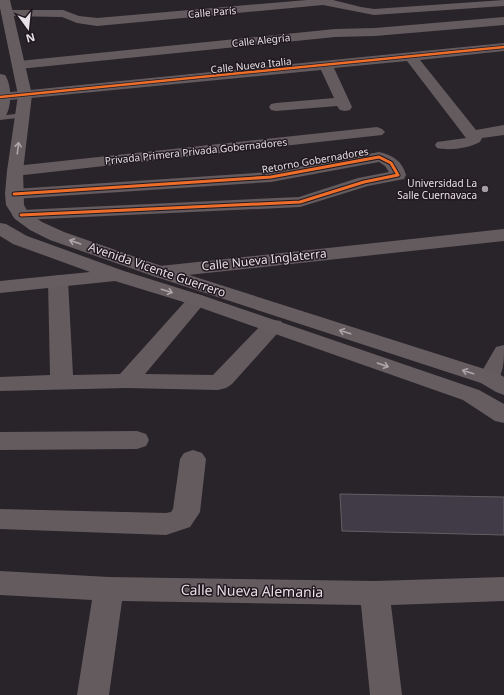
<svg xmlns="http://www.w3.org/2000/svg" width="504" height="695" font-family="'Noto Sans',sans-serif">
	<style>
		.building { fill: #413b47; stroke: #625f64 }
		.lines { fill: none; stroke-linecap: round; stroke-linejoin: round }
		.service { fill: #645b5f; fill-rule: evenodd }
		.minor { fill: #645b5f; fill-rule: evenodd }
		.tertiary { fill: #645b5f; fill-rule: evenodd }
		.secondary { fill: #665d61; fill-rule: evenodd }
		.cycleway-far1-casing { stroke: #211920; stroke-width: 4 }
		.cycleway-casing { stroke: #211920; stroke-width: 5 }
		.cycleway-far1 { stroke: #ee6e29; stroke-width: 2.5 }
		.cycleway { stroke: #ee6e29; stroke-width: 3 }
		.oneway { stroke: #ada6aa }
		.poi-dot { fill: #a49fa4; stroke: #211920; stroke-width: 1.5 }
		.labels { text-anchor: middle; stroke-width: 3; stroke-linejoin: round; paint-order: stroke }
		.far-street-label { font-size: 10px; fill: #e7e1e6; stroke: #211920 }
		.far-poi-label { font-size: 10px; fill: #e7e1e6; stroke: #211920; text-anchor: end }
		.street-label { font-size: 12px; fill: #e7e1e6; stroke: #211920 }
		.near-street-label { font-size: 14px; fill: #e7e1e6; stroke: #211920 }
	</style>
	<rect width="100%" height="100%" fill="#292429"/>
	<polygon class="building" points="340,494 504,497 504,535 342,531"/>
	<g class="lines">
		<polygon class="service" points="22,113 26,115 25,117 0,120 0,116"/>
		<g class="minor">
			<polygon points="307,0 333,0 361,7 374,9 504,0 504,6 374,15 323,5 97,26 77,23 62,17 7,16 3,15 1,13 3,11 7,10 63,10 79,16 97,18"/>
			<polygon points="504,17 504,25 375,36 335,37 19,69 14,68 12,65 14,62 19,61 335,29 375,28"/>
			<path d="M504 43V51L420 60 476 130 504 125V135L482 138 480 142C469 148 450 151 437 148L435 145 437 142 466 138 407 61 334 68 352 107 350 110 345 111 340 110 337 106 276 111 271 110 269 107 271 104 276 103 334 98 321 70 0 101V93Z"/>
			<polygon points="377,127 382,129 385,132 382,135 15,176 9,175 7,171 9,167 15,166"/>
			<path d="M379 152C393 155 402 161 406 175L404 179 368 186 300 207 21 220 15 219 12 215 15 211 21 210 299 197 358 178 389 172 385 166 379 162 271 182 14 199 8 198 5 194 8 190 14 189 271 172Z"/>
			<polygon points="58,275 65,277 68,281 73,375 120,374 190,296 197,294 204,296 207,300 145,374 213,375 265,321 273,320 281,321 284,326 232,384 226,388 218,390 126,388 0,391 0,377 50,375 48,281 51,277"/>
			<path d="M504 345C504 362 504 369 497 383L489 385 481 383 478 378 496 347Z"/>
			<polygon points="137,431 146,434 149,440 146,446 137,449 0,450 0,432"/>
			<polygon points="193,450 202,453 206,459 200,512 190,527 166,535 0,529 0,509 166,513 171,512 173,509 180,459 184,453"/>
			<polygon points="0,571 109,577 375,581 504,577 504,601 391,605 402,695 370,695 361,605 122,601 109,695 77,695 92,600 0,595"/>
		</g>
		<polygon class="tertiary" points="504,229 504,241 160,278 153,276 150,272 153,268 160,266"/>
		<g class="secondary">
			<polygon points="0,0 10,0 32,95 23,171 24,205 28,212 42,222 64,232 167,268 497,373 504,377 504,395 496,392 481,383 153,276 50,240 30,230 15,219 6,205 5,194 7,171 18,95 0,8"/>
			<path d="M0 74 5 75C12 85 12 107 5 117L0 118Z"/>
			<polygon points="0,223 6,224 27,236 124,271 204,296 479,390 504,404 504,423 495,421 463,400 190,304 115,281 0,293 0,281 90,272 13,244 0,236"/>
		</g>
		<g class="cycleway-far1-casing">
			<polyline id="cycleway-far1" points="0,97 504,47"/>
		</g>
		<g class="cycleway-casing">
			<polyline id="cycleway" points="14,194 271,177 379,157 391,163 398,175 364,182 300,202 21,215"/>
		</g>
		<use href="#cycleway-far1" class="cycleway-far1"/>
		<use href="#cycleway" class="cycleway"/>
	</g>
	<defs><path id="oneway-shaft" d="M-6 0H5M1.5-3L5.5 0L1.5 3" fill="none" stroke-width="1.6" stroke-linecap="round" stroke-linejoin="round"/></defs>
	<g class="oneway">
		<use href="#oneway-shaft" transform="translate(18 148) rotate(-83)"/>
		<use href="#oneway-shaft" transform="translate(75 242) rotate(-161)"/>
		<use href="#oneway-shaft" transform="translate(167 291) rotate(17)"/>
		<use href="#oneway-shaft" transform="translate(345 332) rotate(-162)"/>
		<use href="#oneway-shaft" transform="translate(383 365) rotate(19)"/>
		<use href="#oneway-shaft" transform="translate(468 372) rotate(-162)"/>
	</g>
	<circle class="poi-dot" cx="485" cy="189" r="4"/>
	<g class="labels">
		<g class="far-street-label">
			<text transform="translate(212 12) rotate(-5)" y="4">Calle París</text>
			<text transform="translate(261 40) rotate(-6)" y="4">Calle Alegría</text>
			<text transform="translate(251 65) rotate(-6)" y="4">Calle Nueva Italia</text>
			<text transform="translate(196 151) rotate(-6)" y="4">Privada Primera Privada Gobernadores</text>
			<text transform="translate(315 160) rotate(-10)" y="4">Retorno Gobernadores</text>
		</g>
		<g class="far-poi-label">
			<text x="477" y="187">Universidad La<tspan x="477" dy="12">Salle Cuernavaca</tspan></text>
		</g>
		<g class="street-label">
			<text transform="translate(264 260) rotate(-6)" y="4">Calle Nueva Inglaterra</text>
			<text transform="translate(157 270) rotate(19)" y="4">Avenida Vicente Guerrero</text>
		</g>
		<g class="near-street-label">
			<text transform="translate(252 591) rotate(1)" y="5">Calle Nueva Alemania</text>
		</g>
	</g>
	<g transform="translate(28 28) rotate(165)" stroke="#211920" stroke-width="3" paint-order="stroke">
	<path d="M0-3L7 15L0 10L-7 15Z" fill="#e7e1e6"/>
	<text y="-6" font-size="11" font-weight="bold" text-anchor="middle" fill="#e7e1e6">N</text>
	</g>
</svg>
